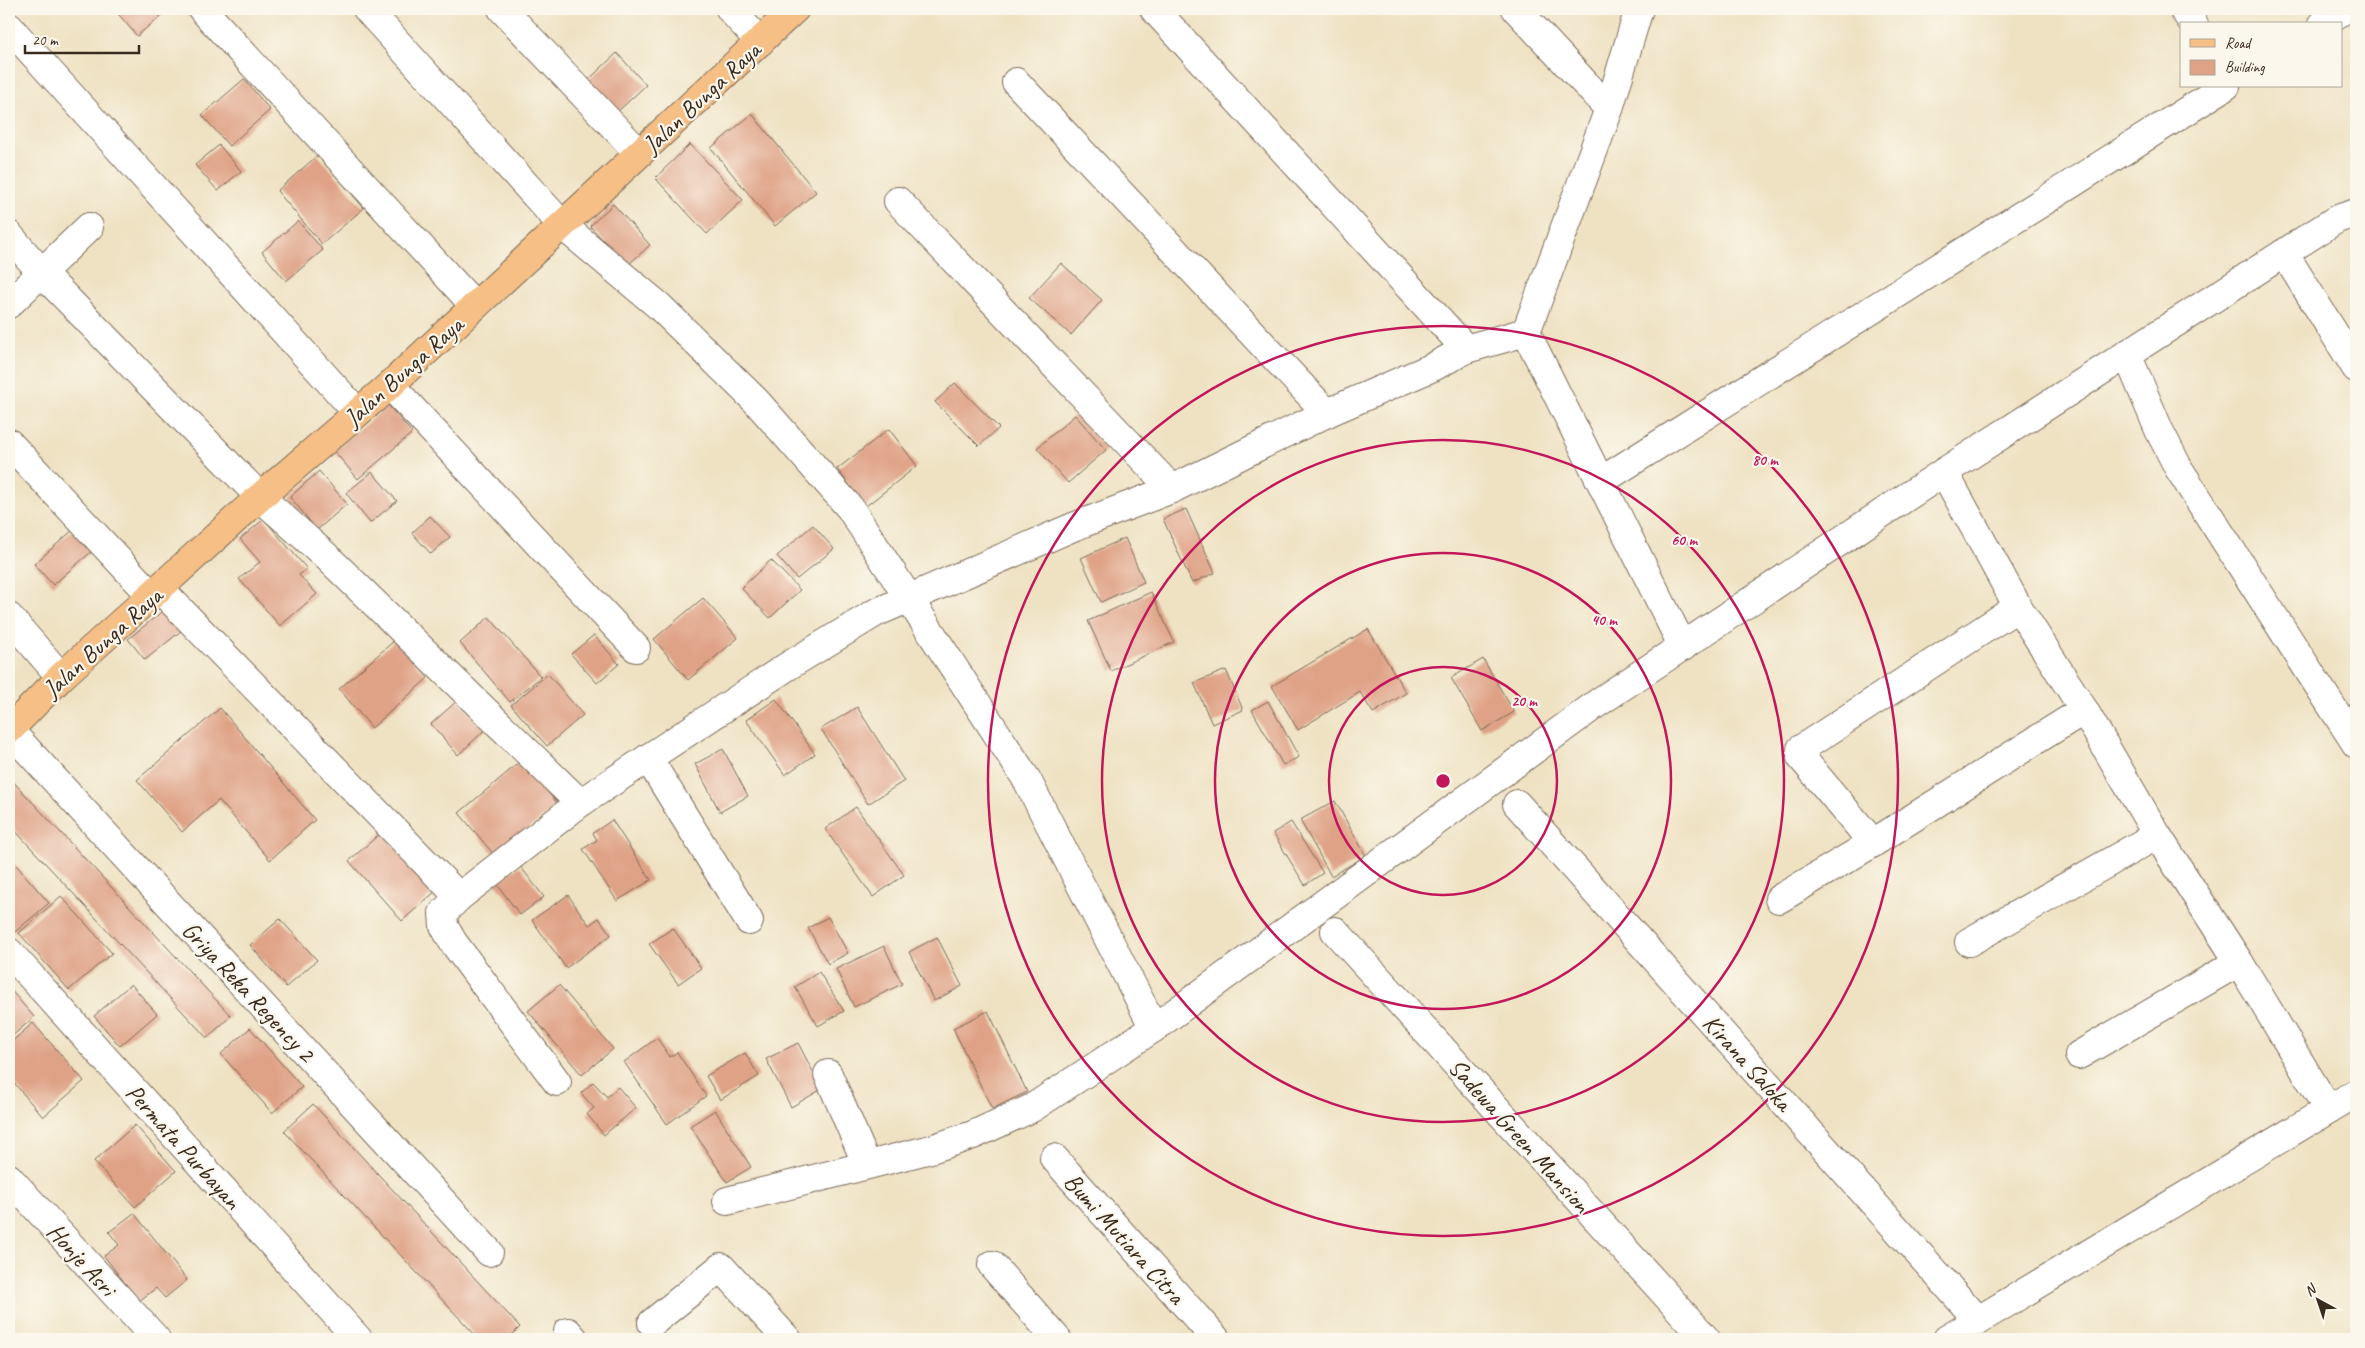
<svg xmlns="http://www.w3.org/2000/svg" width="2365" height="1348" font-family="Caveat,sans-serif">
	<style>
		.building { fill: #dfa286 }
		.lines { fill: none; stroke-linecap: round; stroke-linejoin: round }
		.minor-casing { stroke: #7a6a58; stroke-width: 30 }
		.major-casing { stroke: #7a6a58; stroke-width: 30 }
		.minor { stroke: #fff; stroke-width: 28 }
		.major { stroke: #f5bf86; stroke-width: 28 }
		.ring { fill: none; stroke: #c2185b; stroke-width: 2.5 }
		.labels { text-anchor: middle; stroke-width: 4.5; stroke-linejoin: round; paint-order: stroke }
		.street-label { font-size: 25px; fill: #3b2a1e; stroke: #fbf7ec }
		.centre { fill: #c2185b; stroke: #fbf7ec; stroke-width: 2.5 }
		.ring-label { font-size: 15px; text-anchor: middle; font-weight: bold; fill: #c2185b; stroke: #fbf7ec; stroke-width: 4.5; stroke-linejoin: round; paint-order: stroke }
	</style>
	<rect width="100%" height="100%" fill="#fbf7ec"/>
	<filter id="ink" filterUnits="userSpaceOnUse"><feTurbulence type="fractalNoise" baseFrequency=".02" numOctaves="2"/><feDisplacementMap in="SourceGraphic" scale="10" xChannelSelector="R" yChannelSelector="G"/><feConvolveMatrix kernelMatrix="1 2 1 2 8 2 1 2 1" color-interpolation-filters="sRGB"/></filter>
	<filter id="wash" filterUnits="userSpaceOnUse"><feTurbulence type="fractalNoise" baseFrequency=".0096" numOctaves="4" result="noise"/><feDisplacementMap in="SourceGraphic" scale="20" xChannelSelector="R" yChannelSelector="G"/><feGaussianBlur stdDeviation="1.12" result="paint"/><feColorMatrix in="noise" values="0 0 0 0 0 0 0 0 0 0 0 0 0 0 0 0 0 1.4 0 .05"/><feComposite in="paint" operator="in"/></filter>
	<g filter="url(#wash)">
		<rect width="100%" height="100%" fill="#efe2c3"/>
		<g id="blocks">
			<g class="building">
				<polygon points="114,9 169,9 137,36"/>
				<polygon points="617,53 646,85 614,115 585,83"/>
				<polygon points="244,79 270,110 229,146 202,115"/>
				<polygon points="752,114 816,192 775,226 711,148"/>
				<polygon points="690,144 743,200 707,234 655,178"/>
				<polygon points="219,145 241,171 218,191 195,165"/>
				<polygon points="318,155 364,208 322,244 277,191"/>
				<polygon points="613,204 650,245 627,266 590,226"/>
				<polygon points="298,221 323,250 286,281 262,252"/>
				<polygon points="1061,263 1102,300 1071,335 1029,298"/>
				<polygon points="955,383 999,428 979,446 935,402"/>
				<polygon points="388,405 412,433 358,479 334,451"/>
				<polygon points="1075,415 1106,450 1068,483 1037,448"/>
				<polygon points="889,429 917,466 866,506 837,469"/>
				<polygon points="319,471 347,504 317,530 290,497"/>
				<polygon points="372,472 397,501 370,523 346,493"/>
				<polygon points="1186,509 1215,573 1192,583 1163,519"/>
				<polygon points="430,516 450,537 431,554 412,533"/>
				<polygon points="264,519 307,569 299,575 317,594 280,626 239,579 260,562 240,539"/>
				<polygon points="813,525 834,549 797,579 777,556"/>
				<polygon points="73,530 91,552 53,585 34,564"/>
				<polygon points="1125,538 1144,582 1101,602 1081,558"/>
				<polygon points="771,560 800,590 770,618 741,588"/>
				<polygon points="1151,592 1174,642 1111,671 1088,621"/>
				<polygon points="703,598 738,638 688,680 654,639"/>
				<polygon points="164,610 181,631 145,660 128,639"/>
				<polygon points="489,617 541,677 510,702 460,643"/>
				<polygon points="1368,629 1406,693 1373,713 1360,692 1298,730 1272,686"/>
				<polygon points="594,635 619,664 597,683 571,654"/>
				<polygon points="395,640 428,678 372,728 339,689"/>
				<polygon points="1483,659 1514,712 1482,731 1451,678"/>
				<polygon points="1226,670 1243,710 1212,724 1194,683"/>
				<polygon points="548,674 583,715 547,746 511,705"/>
				<polygon points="776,699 815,754 785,775 746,720"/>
				<polygon points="458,700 485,730 458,755 431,724"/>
				<polygon points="1268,701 1299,757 1283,765 1252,710"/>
				<polygon points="857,707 904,781 868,804 821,729"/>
				<polygon points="220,708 315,820 270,860 219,800 182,832 137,780"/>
				<polygon points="723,749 748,796 720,812 695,764"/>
				<polygon points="521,761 558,804 496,857 459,813"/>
				<polygon points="9,777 231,1016 207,1038 9,824"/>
				<polygon points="1335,801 1366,856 1331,876 1300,820"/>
				<polygon points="856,807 904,875 873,897 825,829"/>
				<polygon points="612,820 651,880 617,901 583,849 597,840 593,833"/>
				<polygon points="1291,822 1323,873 1305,885 1273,833"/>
				<polygon points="385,829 437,890 402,921 349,861"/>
				<polygon points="9,857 49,903 15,932 9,925"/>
				<polygon points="520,866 544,897 520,915 496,883"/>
				<polygon points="568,895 589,925 599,918 611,935 566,968 532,920"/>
				<polygon points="61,896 112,953 69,990 19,933"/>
				<polygon points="828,917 848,953 828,964 808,928"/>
				<polygon points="280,919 317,960 286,987 250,945"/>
				<polygon points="673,928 701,968 678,984 649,944"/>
				<polygon points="937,937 962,986 934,1001 909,952"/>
				<polygon points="884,946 902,984 854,1007 836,969"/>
				<polygon points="819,972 844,1011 818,1026 795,987"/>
				<polygon points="131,984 157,1014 120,1046 94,1016"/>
				<polygon points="559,985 613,1049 582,1075 528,1011"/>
				<polygon points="9,988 34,1017 9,1039"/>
				<polygon points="988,1011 1027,1092 992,1109 953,1028"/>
				<polygon points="33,1023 84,1081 43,1117 9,1077 9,1044"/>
				<polygon points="250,1028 302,1087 272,1113 221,1054"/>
				<polygon points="657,1038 670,1057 677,1052 706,1096 667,1124 624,1062"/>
				<polygon points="798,1043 822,1089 791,1107 766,1059"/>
				<polygon points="745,1053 759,1076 720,1100 706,1076"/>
				<polygon points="593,1082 607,1097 618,1087 636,1108 604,1135 587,1114 594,1108 581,1093"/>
				<polygon points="313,1104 520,1327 508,1339 479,1339 284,1131"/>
				<polygon points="715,1110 751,1167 727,1182 690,1126"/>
				<polygon points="135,1125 176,1171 135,1207 94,1161"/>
				<polygon points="134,1213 187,1280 165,1298 156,1288 139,1301 104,1256 119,1245 109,1232"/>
			</g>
		</g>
	</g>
	<g filter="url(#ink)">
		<use href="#blocks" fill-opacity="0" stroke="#7a6a58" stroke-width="1"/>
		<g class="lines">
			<g class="minor-casing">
				<g id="minor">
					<polyline points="202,9 475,306"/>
					<polyline points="367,9 562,225 659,306 756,401 850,508 1027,780 1154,1028"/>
					<polyline points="502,9 639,153"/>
					<polyline points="730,9 760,42"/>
					<polyline points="1154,9 1466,349"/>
					<polyline points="1516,9 1609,109"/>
					<polyline points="1639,9 1609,109 1526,332 1683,647"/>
					<polyline points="2183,9 2194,24"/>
					<polyline points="2322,24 2345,9"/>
					<polyline points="9,27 357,412"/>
					<polyline points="1016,82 1327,413"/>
					<polyline points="898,201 1172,489"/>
					<polyline points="9,235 41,272 260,497 326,556 580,803"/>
					<polyline points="2284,253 2356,368"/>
					<polyline points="9,304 89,227"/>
					<polyline points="2127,354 2159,430 2179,469 2356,744"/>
					<polyline points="390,385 636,648"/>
					<polyline points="9,443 152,596"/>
					<polyline points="1944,472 2018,607 2084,710 2157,835 2239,962 2328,1109"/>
					<polyline points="1601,481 2226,86"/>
					<polyline points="160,589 459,897"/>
					<polyline points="9,617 61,677"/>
					<polyline points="9,730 489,1252"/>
					<polyline points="648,758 749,921"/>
					<polyline points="1517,804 1978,1320"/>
					<polyline points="1873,843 1801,757 1801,749 2018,607"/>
					<polyline points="1779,899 1873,843 2084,710"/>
					<polyline points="1335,931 1706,1339"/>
					<polyline points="1969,942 2157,835"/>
					<polyline points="9,952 358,1339"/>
					<polyline points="2079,1055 2239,962"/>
					<polyline points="828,1074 867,1165"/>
					<polyline points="557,1082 453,942 444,926 443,913 459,897 580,803 788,666 875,613 1073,527 1172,489 1327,413 1433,367 1466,349 1526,332"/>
					<polyline points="1054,1158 1216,1339"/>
					<polyline points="9,1178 156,1339"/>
					<polyline points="727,1201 931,1149 973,1135 1032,1108 1154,1028 1599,702 1944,472 2337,219 2356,213"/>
					<polyline points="992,1265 1057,1339"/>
					<polyline points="652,1323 721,1267 787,1339"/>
					<polyline points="568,1332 574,1339"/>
					<polyline points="1947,1339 2356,1093"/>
				</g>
			</g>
			<g class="major-casing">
				<polyline id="major" points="9,730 61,677 260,497 390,385 795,9"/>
			</g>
			<use href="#minor" class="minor"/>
			<use href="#major" class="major"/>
		</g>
	</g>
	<g class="ring">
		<circle cx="1443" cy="781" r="114"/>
		<circle cx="1443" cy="781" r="228"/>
		<circle cx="1443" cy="781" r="341"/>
		<circle cx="1443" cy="781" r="455"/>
	</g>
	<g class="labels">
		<g class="street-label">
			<text transform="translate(701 97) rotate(-43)" y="9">Jalan Bunga Raya</text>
			<text transform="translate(403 371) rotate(-42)" y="9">Jalan Bunga Raya</text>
			<text transform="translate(102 642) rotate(-42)" y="9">Jalan Bunga Raya</text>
			<text transform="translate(249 991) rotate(47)" y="9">Griya Reka Regency 2</text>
			<text transform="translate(1748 1062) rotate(48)" y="9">Kirana Saloka</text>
			<text transform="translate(1520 1135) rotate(48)" y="9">Sadewa Green Mansion</text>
			<text transform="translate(184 1146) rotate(48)" y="9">Permata Purbayan</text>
			<text transform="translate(1125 1238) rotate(48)" y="9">Bumi Mutiara Citra</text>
			<text transform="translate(82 1259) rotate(48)" y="9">Honje Asri</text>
		</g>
	</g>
	<circle cx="1443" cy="781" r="8" class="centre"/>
	<g class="ring-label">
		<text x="1765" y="465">80 m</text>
		<text x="1684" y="545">60 m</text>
		<text x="1604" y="625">40 m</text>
		<text x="1524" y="706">20 m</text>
	</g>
	<rect width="2365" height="1348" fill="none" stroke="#fbf7ec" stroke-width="30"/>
	<rect x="2180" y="22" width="162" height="65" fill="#fbf7ec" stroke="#aea59a"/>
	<rect x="2190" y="39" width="25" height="8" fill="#f5bf86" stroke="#aea59a"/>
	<text x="2225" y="48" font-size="15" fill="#3b2a1e">Road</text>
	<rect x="2190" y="60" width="25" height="15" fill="#dfa286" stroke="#aea59a"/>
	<text x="2225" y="72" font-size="15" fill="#3b2a1e">Building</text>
	<g transform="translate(2318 1300) rotate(320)" stroke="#fbf7ec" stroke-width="4" paint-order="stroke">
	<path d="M0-4L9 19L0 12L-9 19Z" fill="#3b2a1e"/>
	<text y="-8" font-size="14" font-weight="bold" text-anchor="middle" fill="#3b2a1e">N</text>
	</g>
	<path d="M25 45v8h114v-8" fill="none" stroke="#3b2a1e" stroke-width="2.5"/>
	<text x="32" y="45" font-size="15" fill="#3b2a1e" stroke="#fbf7ec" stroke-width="4" paint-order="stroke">20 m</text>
</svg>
